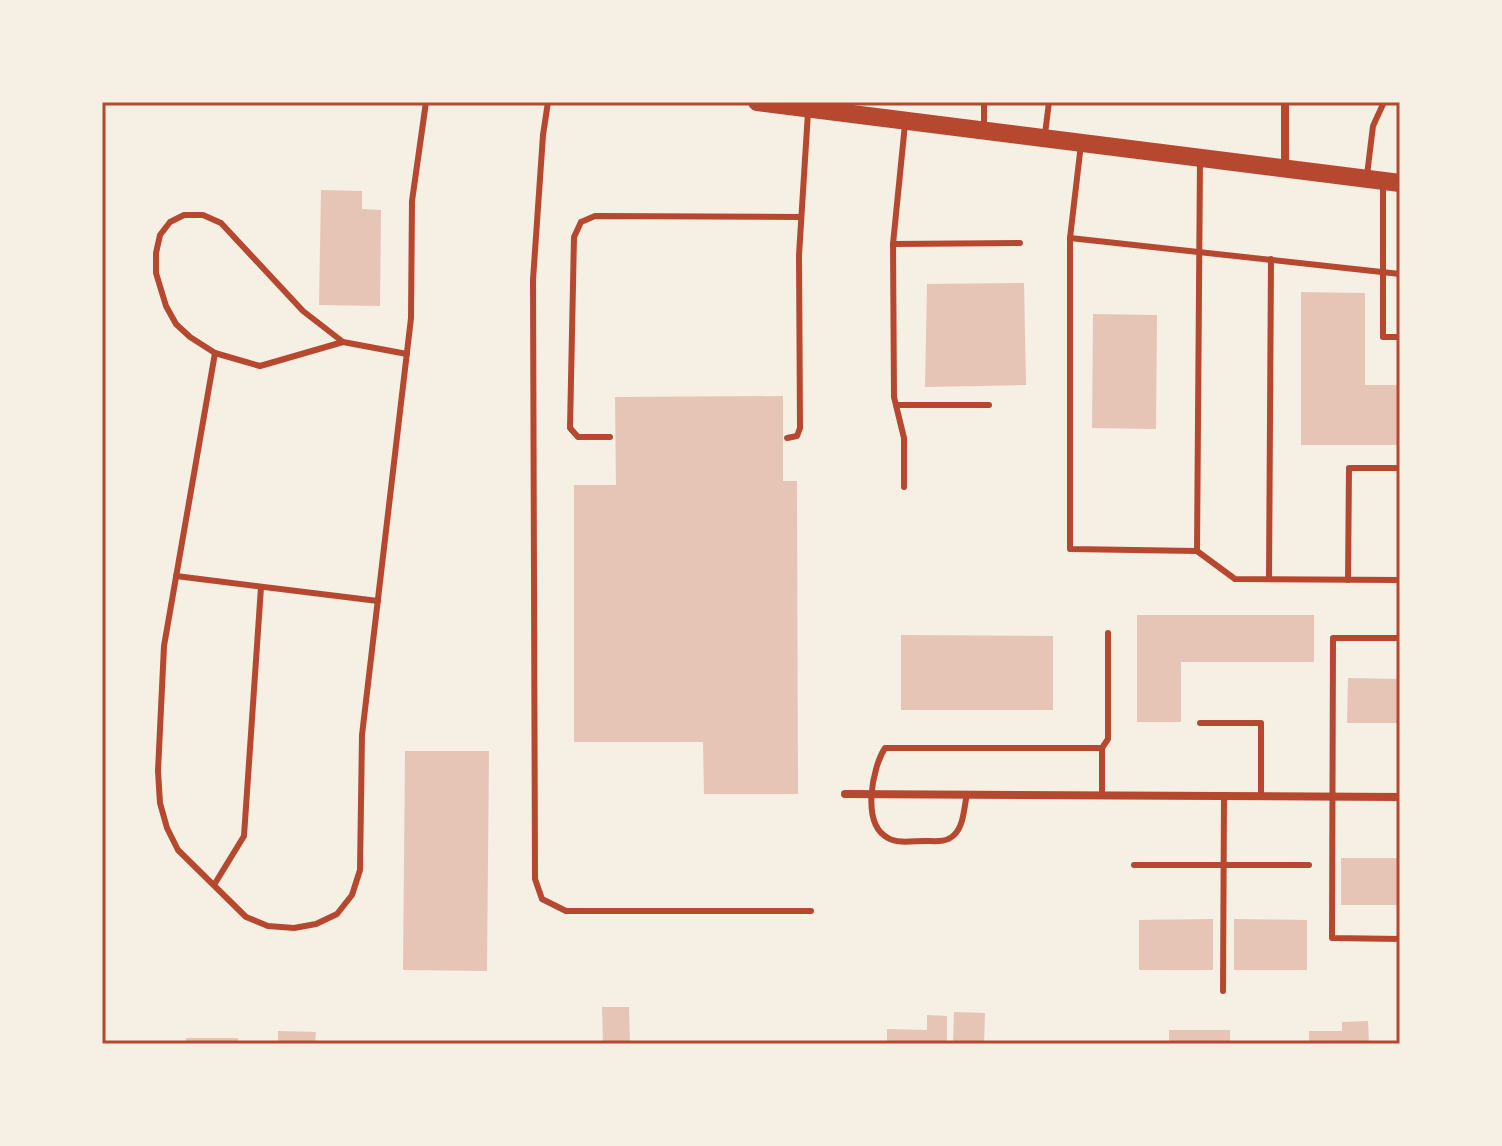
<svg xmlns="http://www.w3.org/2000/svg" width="1502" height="1146" font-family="'DejaVu Sans',sans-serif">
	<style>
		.building { fill: #e6c5b7 }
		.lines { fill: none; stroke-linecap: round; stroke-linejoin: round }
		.service { stroke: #b5482f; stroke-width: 6 }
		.minor { stroke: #b5482f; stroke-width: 8 }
		.primary { stroke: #b5482f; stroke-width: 18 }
		.neatline { fill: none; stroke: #b5482f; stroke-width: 3 }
	</style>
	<rect width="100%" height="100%" fill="#f6efe4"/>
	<g class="building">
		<polygon points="321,190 362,191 362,209 381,210 380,306 319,305"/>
		<polygon points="1024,283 1026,385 925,387 927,284"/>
		<polygon points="1301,292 1365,293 1365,385 1400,385 1400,445 1301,445"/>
		<polygon points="1093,314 1157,315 1156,429 1092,428"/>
		<polygon points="783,396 783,481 797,481 798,794 704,794 703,742 574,742 574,485 616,485 615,397"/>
		<polygon points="1137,615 1314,615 1314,662 1181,662 1181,722 1137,722"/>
		<polygon points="901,635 1053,636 1053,710 901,710"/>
		<polygon points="1348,678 1400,679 1400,723 1347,723"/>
		<polygon points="405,751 489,751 487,971 403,970"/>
		<rect x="1341" y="858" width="59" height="47"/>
		<polygon points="1213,919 1213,970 1139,970 1139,920"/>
		<polygon points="1234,919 1307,920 1307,970 1234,970"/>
		<polygon points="602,1007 629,1007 630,1044 603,1044"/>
		<polygon points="954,1012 985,1013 984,1044 953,1043"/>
		<polygon points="927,1015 947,1016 947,1044 887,1044 887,1029 927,1030"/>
		<polygon points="1368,1021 1369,1044 1309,1044 1309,1031 1342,1031 1342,1022"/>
		<rect x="1169" y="1030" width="61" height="14"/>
		<polygon points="278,1031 316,1032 315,1044 278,1044"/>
		<rect x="186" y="1038" width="52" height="6"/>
	</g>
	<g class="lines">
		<g class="service">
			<polyline points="548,102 543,135 533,280 535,879 542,899 566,911 811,911"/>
			<polyline points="984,102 984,126"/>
			<polyline points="1045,134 1049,102"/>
			<polyline points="1081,144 1070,238 1070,549 1197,551 1235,579 1400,580"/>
			<polyline points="1367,175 1373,126 1384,102"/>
			<polyline points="1383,182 1383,337 1400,337"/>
			<polyline points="1070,238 1400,274"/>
			<polyline points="893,244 1020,243"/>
			<polyline points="343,342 260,366 215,353 190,337 176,324 166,306 156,273 156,253 160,235 170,222 184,215 203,215 221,223 303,311 343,342 407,354"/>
			<polyline points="215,353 164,646 158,771 160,803 167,828 178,850 246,917 268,926 294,928 316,924 337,914 352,895 360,870 362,735 411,318 412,201 426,102"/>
			<polyline points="896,405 989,405"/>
			<polyline points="610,437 578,437 570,428 574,237 581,222 595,216 801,217"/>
			<polyline points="787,438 797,436 800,428 799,255 808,112"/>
			<polyline points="904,487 904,438 894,397 893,244 905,124"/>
			<polyline points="1197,551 1200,159"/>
			<polyline points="176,576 378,601"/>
			<polyline points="1269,579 1271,259"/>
			<polyline points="1348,580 1349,468 1400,468"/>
			<polyline points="1400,638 1333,638 1332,938 1400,939"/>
			<polyline points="1200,723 1261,723 1261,796"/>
			<path d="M967 794C964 807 964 826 954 835 946 843 935 841 925 841 913 841 898 844 888 838 861 824 872 768 885 748H1102"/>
			<polyline points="1102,795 1102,748 1108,739 1108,633"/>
			<polyline points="1134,865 1309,865"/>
			<polyline points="214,885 244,836 261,587"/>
			<polyline points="1223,991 1224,796"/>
		</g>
		<g class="minor">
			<polyline points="1285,102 1285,168"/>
			<polyline points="845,794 1400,797"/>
		</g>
		<polyline class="primary" points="757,102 1400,183"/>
	</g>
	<rect width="1502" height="1146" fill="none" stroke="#f6efe4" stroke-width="208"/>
	<rect x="104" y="104" width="1294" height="938" class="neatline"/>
</svg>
